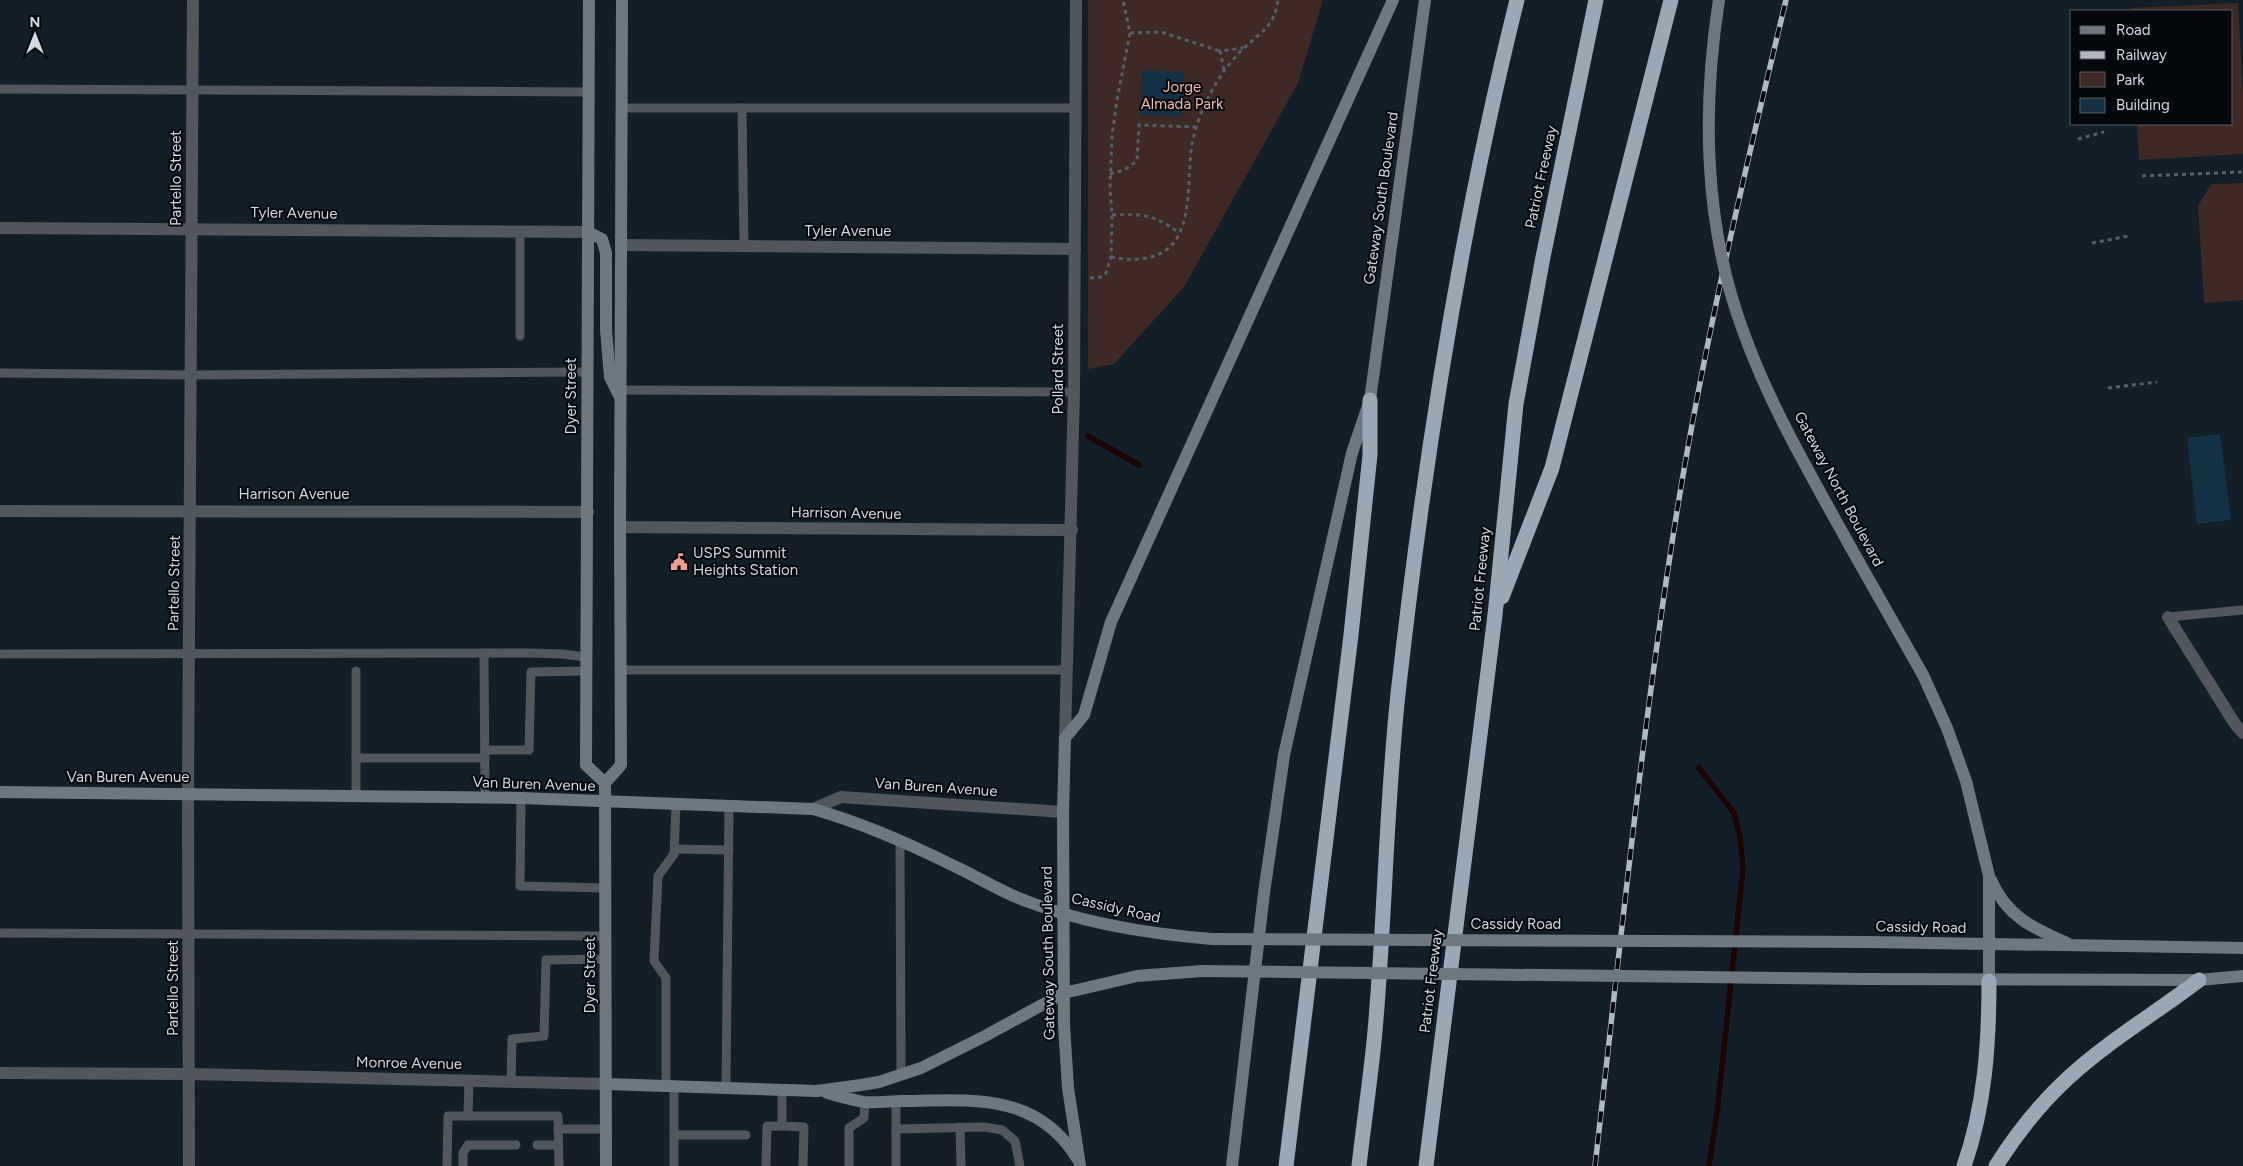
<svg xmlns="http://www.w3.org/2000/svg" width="2243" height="1166" font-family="Figtree,sans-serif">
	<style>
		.green { fill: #3e2924 }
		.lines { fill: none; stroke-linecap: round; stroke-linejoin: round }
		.stream { stroke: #1c0301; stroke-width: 5.5 }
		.building { fill: #153145 }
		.path { stroke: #556069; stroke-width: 3; stroke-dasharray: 4 4; stroke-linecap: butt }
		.lane { stroke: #51575c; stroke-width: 9 }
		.street { stroke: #51575c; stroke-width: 12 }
		.secondary { stroke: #6e7880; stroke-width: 12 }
		.highway { stroke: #98a9b5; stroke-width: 15 }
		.rail-casing { stroke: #b0b9c1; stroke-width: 5.5 }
		.rail { stroke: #04080c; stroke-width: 4; stroke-dasharray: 11; stroke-linecap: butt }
		.secondary-bridge { stroke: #6e7880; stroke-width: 12 }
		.labels { text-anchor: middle; stroke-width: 4; stroke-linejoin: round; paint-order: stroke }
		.park-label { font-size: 15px; fill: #f6b4a7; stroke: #04080c }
		.street-label { font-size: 15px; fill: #d1dae1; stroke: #04080c }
		.poi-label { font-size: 15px; fill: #d1dae1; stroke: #04080c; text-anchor: start }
	</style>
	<rect width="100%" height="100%" fill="#121f29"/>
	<g class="green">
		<polygon points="1088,0 1323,0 1298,83 1184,287 1114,364 1088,369"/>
		<polygon points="2238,3 2243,93 2243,154 2139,160 2137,124 2232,124 2232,11 2131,11 2131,8"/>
		<polygon points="2243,183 2243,300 2204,303 2198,206 2211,184"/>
	</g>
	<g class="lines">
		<g class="stream">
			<polyline points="1088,436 1139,465"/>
			<polyline points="1699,768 1734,813 1740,837 1743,869 1717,1113 1709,1166"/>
		</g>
	</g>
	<g class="building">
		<polygon points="1142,70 1184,72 1182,117 1140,115"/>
		<polygon points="2220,434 2231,520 2197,524 2187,438"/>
	</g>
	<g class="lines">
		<g class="path">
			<polyline points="1130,33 1161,32 1220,51"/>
			<polyline points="1224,70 1220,51 1243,48"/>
			<polyline points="2078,139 2104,132"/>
			<polyline points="1110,174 1124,170 1137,161 1139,125 1196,127"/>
			<polyline points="2142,176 2243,172"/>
			<path d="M1112 215C1144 214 1152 214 1178 232"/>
			<polyline points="2092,243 2129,236"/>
			<path d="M1111 257C1131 261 1154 261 1170 247 1193 225 1187 174 1192 144 1197 118 1209 93 1224 71 1230 64 1237 54 1244 48 1262 31 1274 27 1278 0"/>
			<polyline points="1090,278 1102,277 1106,273 1111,257 1112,215 1110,188 1112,136 1117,100 1130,33 1123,0"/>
			<polyline points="2108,388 2157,382"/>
		</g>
		<g class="lane">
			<polyline points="0,89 589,92"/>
			<polyline points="622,108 1075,108"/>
			<polyline points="742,108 744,246"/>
			<polyline points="520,232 520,336"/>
			<polyline points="0,373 191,375 587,372"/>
			<polyline points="620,390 1074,392"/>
			<polyline points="2168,617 2243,610"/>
			<polyline points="484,653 485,798"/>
			<polyline points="0,654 530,653 562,654 586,657"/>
			<polyline points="621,670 1067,670"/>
			<polyline points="356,671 356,796"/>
			<polyline points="485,750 529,750 531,672 586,671"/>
			<polyline points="356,758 485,758"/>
			<polyline points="521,798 520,886 606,888"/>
			<polyline points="900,841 901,1074"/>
			<polyline points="675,849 729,850"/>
			<polyline points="0,933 606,936"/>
			<polyline points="511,1082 512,1039 544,1036 546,960 606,959"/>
			<polyline points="666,1086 666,978 654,961 658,876 674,854 676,805"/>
			<polyline points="674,1086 674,1166"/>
			<polyline points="726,1088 729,805"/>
			<polyline points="782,1090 782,1126 804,1127 803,1166"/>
			<polyline points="896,1101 896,1166"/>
			<polyline points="468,1116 469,1081"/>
			<polyline points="960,1127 961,1166"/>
			<polyline points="558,1129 606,1129"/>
			<polyline points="896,1129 984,1127 1002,1130 1015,1141 1020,1166"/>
			<polyline points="674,1135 746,1135"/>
			<polyline points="537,1145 558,1145"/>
			<polyline points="447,1166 448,1116 558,1116 559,1166"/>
			<polyline points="463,1166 463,1153 468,1145 516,1145"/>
			<polyline points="766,1166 767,1126 782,1126"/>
			<polyline points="849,1166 849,1128 864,1118 865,1102"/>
		</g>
		<g class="street">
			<polyline points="0,228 588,232"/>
			<polyline points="621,245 1075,249"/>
			<polyline points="0,511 588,512"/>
			<polyline points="620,527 1072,530"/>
			<polyline points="2168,617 2235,724 2243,733"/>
			<polyline points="1065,738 1074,392 1076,0"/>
			<polyline points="813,809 841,797 1063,812"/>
			<polyline points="0,1073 189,1074 606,1084"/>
			<polyline points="189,1166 188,793 193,0"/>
		</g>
		<g class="secondary">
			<polyline points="589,0 586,765 605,783"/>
			<polyline points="588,232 602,239 606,253 606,330 610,377 619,395"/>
			<polyline points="1851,548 1923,675 1947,728 1966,781 1989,876 1989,981"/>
			<path d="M0 792 521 798 813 809C862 823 908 843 954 866 978 877 1001 892 1026 901 1085 924 1150 934 1212 939"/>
			<path d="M1991 880C2007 917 2033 928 2067 943"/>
			<polyline points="1868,942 2243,948"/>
			<polyline points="1868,979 2199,980 2243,976"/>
			<polyline points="606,1084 817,1091 861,1085 879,1082 921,1068 985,1036 1064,993 1137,976 1202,971"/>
			<path d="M827 1093C839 1096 852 1100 864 1102 876 1103 890 1101 902 1101 971 1100 1036 1092 1077 1158"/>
			<polyline points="606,1166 605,783 621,765 620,527 622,0"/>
			<polyline points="1080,1166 1068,1088 1064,1025 1063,812 1065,738 1084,715 1111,622 1393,0"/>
			<polyline points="1232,1166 1264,893 1284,755 1352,453 1370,400 1425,0"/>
		</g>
		<g class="highway">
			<polyline points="1502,597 1552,468 1671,0"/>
			<polyline points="1286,1166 1351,635 1370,455 1370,400"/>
			<path d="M1359 1166C1364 1121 1371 1076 1375 1031 1385 919 1386 806 1398 694 1424 461 1460 228 1517 0"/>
			<polyline points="1426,1166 1495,615 1516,404 1543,257 1596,0"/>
			<path d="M1964 1166C1985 1106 1989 1044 1989 981"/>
			<path d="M1996 1166C2016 1134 2041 1103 2068 1078 2108 1041 2156 1013 2199 980"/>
		</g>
		<g class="rail-casing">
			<path id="rail" d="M1595 1166C1620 948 1642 728 1677 511 1705 339 1745 170 1786 0"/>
		</g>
		<use href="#rail" class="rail"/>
		<g class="secondary-bridge">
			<path d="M1719 0C1702 108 1704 224 1742 328 1769 405 1812 477 1851 548"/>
			<polyline points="1212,939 1868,942"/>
			<polyline points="1202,971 1868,979"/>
		</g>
	</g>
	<defs>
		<g id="civic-bare" transform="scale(1.35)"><path d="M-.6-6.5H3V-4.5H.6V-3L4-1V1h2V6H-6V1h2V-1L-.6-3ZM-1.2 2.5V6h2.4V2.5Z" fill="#f49d8d" stroke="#04080c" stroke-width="2.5" paint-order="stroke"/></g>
	</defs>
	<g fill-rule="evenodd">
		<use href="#civic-bare" x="679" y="562"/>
	</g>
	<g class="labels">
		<g class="park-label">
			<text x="1182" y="92">Jorge<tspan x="1182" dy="17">Almada Park</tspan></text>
		</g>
		<g class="street-label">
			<text transform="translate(1541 177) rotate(-78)" y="5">Patriot Freeway</text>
			<text transform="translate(176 178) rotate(-90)" y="5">Partello Street</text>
			<text transform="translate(1381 198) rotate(-82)" y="5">Gateway South Boulevard</text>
			<text transform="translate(294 213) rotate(1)" y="5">Tyler Avenue</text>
			<text x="848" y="236">Tyler Avenue</text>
			<text transform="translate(1058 369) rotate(-90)" y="5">Pollard Street</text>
			<text transform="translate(571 396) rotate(-90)" y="5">Dyer Street</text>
			<text transform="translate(1839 489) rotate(62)" y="5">Gateway North Boulevard</text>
			<text x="294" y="499">Harrison Avenue</text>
			<text transform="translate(846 513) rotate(1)" y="5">Harrison Avenue</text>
			<text transform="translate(1480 579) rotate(-84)" y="5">Patriot Freeway</text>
			<text transform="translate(174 583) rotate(-89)" y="5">Partello Street</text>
			<text x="128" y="782">Van Buren Avenue</text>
			<text transform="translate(534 784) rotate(2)" y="5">Van Buren Avenue</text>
			<text transform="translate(936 787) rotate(4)" y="5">Van Buren Avenue</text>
			<text transform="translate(1116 908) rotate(13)" y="5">Cassidy Road</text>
			<text x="1516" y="929">Cassidy Road</text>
			<text transform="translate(1921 927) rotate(1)" y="5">Cassidy Road</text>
			<text transform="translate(1048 953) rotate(-91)" y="5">Gateway South Boulevard</text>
			<text transform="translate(590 975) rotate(-90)" y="5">Dyer Street</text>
			<text transform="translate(1431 981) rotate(-83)" y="5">Patriot Freeway</text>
			<text transform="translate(173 988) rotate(-90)" y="5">Partello Street</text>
			<text transform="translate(409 1063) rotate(1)" y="5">Monroe Avenue</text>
		</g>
		<g class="poi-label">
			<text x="693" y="558">USPS Summit<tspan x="693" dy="17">Heights Station</tspan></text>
		</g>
	</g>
	<rect x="2070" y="10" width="162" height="115" fill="#04080c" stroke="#565c61"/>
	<rect x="2080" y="26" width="25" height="8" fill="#6e7880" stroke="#565c61"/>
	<text x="2116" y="35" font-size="15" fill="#d1dae1">Road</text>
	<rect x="2080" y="51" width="25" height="8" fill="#b0b9c1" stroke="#565c61"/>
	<text x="2116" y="60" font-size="15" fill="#d1dae1">Railway</text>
	<rect x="2080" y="72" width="25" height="15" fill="#3e2924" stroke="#565c61"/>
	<text x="2116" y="85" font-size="15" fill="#d1dae1">Park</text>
	<rect x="2080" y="98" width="25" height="15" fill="#153145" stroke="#565c61"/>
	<text x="2116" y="110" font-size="15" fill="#d1dae1">Building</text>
	<g transform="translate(35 35)" stroke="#04080c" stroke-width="4" paint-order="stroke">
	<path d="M0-4L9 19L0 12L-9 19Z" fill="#d1dae1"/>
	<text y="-8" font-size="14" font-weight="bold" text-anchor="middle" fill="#d1dae1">N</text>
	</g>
</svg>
